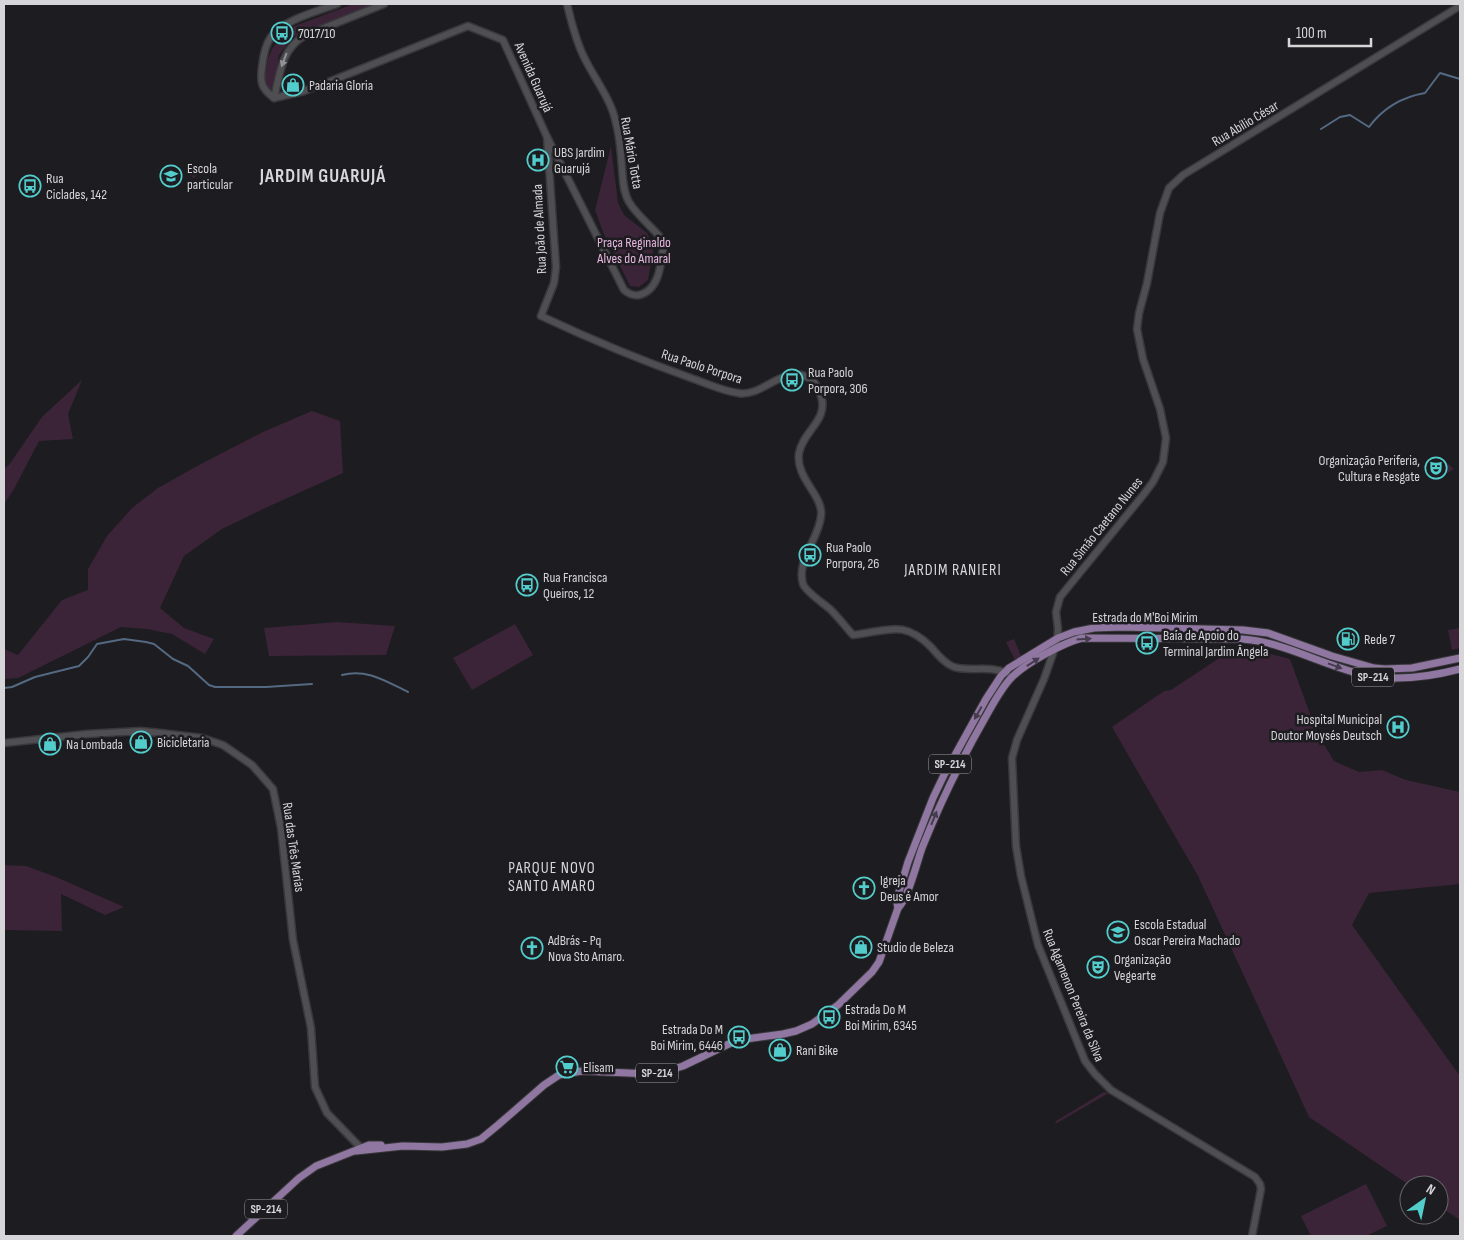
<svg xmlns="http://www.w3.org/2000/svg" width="1464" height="1240" font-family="'Sofia Sans Condensed',sans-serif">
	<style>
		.green { fill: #3b2438 }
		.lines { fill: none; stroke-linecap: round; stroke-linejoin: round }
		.stream { stroke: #546982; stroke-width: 2 }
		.secondary-casing { stroke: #39383b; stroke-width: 9 }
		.primary-casing { stroke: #39383b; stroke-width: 9 }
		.secondary { stroke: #4f4e53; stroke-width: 6 }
		.primary { stroke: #9077a1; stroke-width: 7 }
		.oneway { fill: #929296 }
		.oneway2 { fill: #453c4d }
		.labels { text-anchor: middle; stroke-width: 5; stroke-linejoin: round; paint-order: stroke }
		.shield { fill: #1d1c20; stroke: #9e9ea1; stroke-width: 1 }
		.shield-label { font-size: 12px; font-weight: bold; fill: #d6d5d8 }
		.poi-label { font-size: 14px; fill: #d6d5d8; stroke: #1d1c20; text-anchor: start }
		.street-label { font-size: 14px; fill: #d6d5d8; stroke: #1d1c20 }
		.park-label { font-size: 14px; fill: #e7b7e0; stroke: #1d1c20 }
		.quarter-label { font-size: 16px; letter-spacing: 1px; fill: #d8d7dd; stroke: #1d1c20 }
		.district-label { font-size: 19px; font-weight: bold; letter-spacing: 1px; fill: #d8d7dd; stroke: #1d1c20 }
	</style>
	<rect width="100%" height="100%" fill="#1d1c20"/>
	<g class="green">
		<polygon points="353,4 376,4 293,37 279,55 275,87 268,90 265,87 265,77 268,59 272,49 287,29"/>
		<polygon points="611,146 618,203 624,215 647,233 653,245 653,258 655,261 651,263 648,280 639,287 630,286 603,232 595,210"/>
		<polygon points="196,164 198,174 194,178 188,174 187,168"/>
		<polygon points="82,380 68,414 73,439 39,441 14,489 4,504 4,469 9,465 42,417"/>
		<polygon points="312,411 340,421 343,473 263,509 222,529 184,556 160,608 184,628 214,639 205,654 172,634 147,629 121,627 18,678 4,679 4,649 18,655 62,600 88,590 88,569 107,536 132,508 158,488 199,465 263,432"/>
		<polygon points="1442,459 1454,469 1437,479 1435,465"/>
		<polygon points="337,622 395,626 386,655 269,656 264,628"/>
		<polygon points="515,624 533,655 472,690 453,658"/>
		<polygon points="1460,628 1460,648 1452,650 1448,630"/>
		<polygon points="1014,639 1021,656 1015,660 1006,642"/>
		<polygon points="1251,649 1290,659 1317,733 1334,761 1359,772 1382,770 1406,780 1460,792 1460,884 1369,893 1352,925 1460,1076 1460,1220 1439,1206 1439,1185 1409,1185 1309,1117 1198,876 1112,727 1164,691 1171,690 1224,655"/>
		<polygon points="4,865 26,866 56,877 124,907 105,915 61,894 62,931 4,930"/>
		<polygon points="1104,1092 1107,1093 1107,1094 1057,1123 1055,1123 1056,1121"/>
		<polygon points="1366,1184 1387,1226 1366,1236 1311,1236 1301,1216"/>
	</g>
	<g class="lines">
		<g class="stream">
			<path d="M1321 129 1340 117 1350 115 1369 127C1383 108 1402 97 1425 93L1440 73 1460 79"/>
			<path d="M342 675C367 668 387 682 408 692"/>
			<polyline points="4,688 12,687 35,677 79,666 88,657 97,644 124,639 146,642 154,644 173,659 188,666 209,685 215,687 266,687 312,684"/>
		</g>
		<g class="secondary-casing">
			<g id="secondary">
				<path d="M274 98 304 91 331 81 468 26 503 40 547 137 624 290C629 294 633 296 639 295 661 290 661 260 664 242 654 228 638 217 629 202 623 192 623 179 622 168 621 153 620 138 616 123 611 98 593 77 583 55 575 38 571 21 567 4"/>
				<path d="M274 98C280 74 281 50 304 36L384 4"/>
				<path d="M274 98C261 88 260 83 262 67 263 58 265 45 271 37 283 20 318 11 337 4"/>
				<path d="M547 137 556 267 554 283 541 316C590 339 640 360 691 378 706 383 722 391 738 393 764 398 786 360 812 380 817 384 819 390 821 396 829 420 803 431 799 453 795 478 824 496 821 516 819 539 796 560 803 584 806 592 823 603 830 609 838 617 845 626 853 635 888 631 903 619 931 647 937 654 945 664 954 667 970 672 989 665 1007 673"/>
				<polyline points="4,743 87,734 140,731 161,733 202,738 223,745 252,765 273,789 281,828 293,940 311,1028 315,1087 327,1113 362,1149"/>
				<polyline points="1252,1236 1261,1189 1260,1184 1255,1177 1111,1090 1095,1074 1085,1061 1038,945 1021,876 1016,846 1012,758 1017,740 1044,679 1057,642 1058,629 1056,612 1060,597 1144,494 1153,482 1163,462 1166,438 1160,409 1143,359 1137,329 1139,313 1147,283 1160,213 1169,188 1183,175 1460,6"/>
			</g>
		</g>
		<g class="primary-casing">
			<g id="primary">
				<polyline points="898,908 897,903 898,895 908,862 933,798 944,775 986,699 1001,676 1009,668 1058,638 1074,632 1094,628 1122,627 1243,630 1268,633 1332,656 1374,668 1385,669 1412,668 1460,658"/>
				<path d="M356 1151 403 1146 442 1147 467 1144 481 1139 498 1125 544 1085 559 1075 582 1071 651 1074 670 1070 683 1066 733 1042 746 1039 783 1034 796 1031 812 1024 838 1005 872 972 879 962 898 908C908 899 917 862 922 848 940 803 961 760 985 718 993 704 1001 688 1012 677 1026 663 1063 643 1082 638L1242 639C1284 642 1320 664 1361 674 1393 682 1429 677 1460 669"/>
				<polyline points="236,1236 299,1178 316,1166 369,1145 381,1145"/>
			</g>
		</g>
		<use href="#secondary" class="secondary"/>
		<use href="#primary" class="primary"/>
	</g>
	<defs><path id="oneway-solid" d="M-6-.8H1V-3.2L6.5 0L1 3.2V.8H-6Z" transform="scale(1.25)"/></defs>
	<use class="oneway" href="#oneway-solid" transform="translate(284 60) rotate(111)"/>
	<g class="oneway2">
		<use href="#oneway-solid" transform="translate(1084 639) rotate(-4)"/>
		<use href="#oneway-solid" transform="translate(1033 662) rotate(-33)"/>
		<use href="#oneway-solid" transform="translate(1335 666) rotate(20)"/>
		<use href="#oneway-solid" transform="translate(978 713) rotate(119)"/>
		<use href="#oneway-solid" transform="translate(934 818) rotate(-68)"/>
	</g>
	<defs>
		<g id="bus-ring" transform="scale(1.125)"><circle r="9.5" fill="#1d1c20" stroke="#52cdcc" stroke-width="1.5"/><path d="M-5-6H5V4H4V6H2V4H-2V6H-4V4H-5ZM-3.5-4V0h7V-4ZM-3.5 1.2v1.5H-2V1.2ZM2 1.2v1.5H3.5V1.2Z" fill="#52cdcc"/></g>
		<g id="shop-ring" transform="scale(1.125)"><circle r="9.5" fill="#1d1c20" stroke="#52cdcc" stroke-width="1.5"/><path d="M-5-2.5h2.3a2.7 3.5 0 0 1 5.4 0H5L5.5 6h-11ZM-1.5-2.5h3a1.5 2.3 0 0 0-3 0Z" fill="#52cdcc"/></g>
		<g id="hospital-ring" transform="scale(1.125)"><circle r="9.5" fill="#1d1c20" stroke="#52cdcc" stroke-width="1.5"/><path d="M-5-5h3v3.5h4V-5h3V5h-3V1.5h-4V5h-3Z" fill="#52cdcc"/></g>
		<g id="school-ring" transform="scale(1.125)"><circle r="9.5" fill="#1d1c20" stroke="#52cdcc" stroke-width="1.5"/><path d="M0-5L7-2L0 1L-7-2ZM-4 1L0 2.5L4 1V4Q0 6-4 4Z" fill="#52cdcc"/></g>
		<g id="theatre-ring" transform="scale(1.125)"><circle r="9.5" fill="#1d1c20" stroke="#52cdcc" stroke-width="1.5"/><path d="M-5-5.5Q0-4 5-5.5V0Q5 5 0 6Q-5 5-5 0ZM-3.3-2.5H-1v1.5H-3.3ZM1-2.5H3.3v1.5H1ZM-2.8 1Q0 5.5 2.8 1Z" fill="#52cdcc"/></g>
		<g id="fuel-ring" transform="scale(1.125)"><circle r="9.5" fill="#1d1c20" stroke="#52cdcc" stroke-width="1.5"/><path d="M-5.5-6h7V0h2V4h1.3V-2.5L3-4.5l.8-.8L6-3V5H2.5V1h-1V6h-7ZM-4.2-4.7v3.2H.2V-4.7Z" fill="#52cdcc"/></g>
		<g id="church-ring" transform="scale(1.125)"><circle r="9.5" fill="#1d1c20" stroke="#52cdcc" stroke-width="1.5"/><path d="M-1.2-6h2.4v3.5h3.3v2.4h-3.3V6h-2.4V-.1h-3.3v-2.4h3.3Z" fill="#52cdcc"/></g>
		<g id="supermarket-ring" transform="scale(1.125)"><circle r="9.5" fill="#1d1c20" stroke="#52cdcc" stroke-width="1.5"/><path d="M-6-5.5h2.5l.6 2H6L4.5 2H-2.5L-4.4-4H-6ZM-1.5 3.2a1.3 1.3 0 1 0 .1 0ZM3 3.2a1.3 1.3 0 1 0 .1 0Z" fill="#52cdcc"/></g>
	</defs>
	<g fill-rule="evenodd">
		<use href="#bus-ring" x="282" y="33"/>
		<use href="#shop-ring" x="293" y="85"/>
		<use href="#hospital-ring" x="538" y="160"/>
		<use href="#school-ring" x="171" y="176"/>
		<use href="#bus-ring" x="30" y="186"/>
		<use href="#bus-ring" x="792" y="380"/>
		<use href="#theatre-ring" x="1436" y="468"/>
		<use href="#bus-ring" x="810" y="555"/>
		<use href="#bus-ring" x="527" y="585"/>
		<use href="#fuel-ring" x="1348" y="639"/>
		<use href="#bus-ring" x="1147" y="643"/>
		<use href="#hospital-ring" x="1398" y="727"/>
		<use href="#shop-ring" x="141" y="742"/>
		<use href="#shop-ring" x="50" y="744"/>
		<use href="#church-ring" x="864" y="888"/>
		<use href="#school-ring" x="1118" y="932"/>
		<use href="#shop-ring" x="861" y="947"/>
		<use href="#church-ring" x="532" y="948"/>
		<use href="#theatre-ring" x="1098" y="967"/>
		<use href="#bus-ring" x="829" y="1017"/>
		<use href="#bus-ring" x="739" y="1037"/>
		<use href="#shop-ring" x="780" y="1050"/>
		<use href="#supermarket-ring" x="567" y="1067"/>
	</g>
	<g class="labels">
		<g class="shield">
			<rect x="1352" y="667.5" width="42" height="19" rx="4"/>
			<rect x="929" y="754.5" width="42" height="19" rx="4"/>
			<rect x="636" y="1063.5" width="42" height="19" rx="4"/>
			<rect x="245" y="1199.5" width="42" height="19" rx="4"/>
		</g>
		<g class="shield-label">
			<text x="1373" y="681">SP-214</text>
			<text x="950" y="768">SP-214</text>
			<text x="657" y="1077">SP-214</text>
			<text x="266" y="1213">SP-214</text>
		</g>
		<g class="poi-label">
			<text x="298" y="38">7017/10</text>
			<text x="309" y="90">Padaria Gloria</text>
			<text x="554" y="157">UBS Jardim<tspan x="554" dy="16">Guarujá</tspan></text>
			<text x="187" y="173">Escola<tspan x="187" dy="16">particular</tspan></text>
			<text x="46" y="183">Rua<tspan x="46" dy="16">Ciclades, 142</tspan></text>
			<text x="808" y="377">Rua Paolo<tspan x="808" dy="16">Porpora, 306</tspan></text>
			<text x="1420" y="465" text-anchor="end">Organização Periferia,<tspan x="1420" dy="16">Cultura e Resgate</tspan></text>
			<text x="826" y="552">Rua Paolo<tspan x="826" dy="16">Porpora, 26</tspan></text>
			<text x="543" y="582">Rua Francisca<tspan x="543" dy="16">Queiros, 12</tspan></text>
			<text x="1163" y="640">Baía de Apoio do<tspan x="1163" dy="16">Terminal Jardim Ângela</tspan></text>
			<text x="1364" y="644">Rede 7</text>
			<text x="1382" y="724" text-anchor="end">Hospital Municipal<tspan x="1382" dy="16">Doutor Moysés Deutsch</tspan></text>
			<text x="157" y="747">Bicicletaria</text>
			<text x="66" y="749">Na Lombada</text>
			<text x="880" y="885">Igreja<tspan x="880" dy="16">Deus é Amor</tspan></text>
			<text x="1134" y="929">Escola Estadual<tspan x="1134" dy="16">Oscar Pereira Machado</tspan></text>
			<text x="548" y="945">AdBrás - Pq<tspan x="548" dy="16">Nova Sto Amaro.</tspan></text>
			<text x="877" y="952">Studio de Beleza</text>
			<text x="1114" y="964">Organização<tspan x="1114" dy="16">Vegearte</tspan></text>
			<text x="845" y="1014">Estrada Do M<tspan x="845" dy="16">Boi Mirim, 6345</tspan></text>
			<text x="723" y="1034" text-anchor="end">Estrada Do M<tspan x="723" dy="16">Boi Mirim, 6446</tspan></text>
			<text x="796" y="1055">Rani Bike</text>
			<text x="583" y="1072">Elisam</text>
		</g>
		<g class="street-label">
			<text transform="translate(534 77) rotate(66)" y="5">Avenida Guarujá</text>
			<text transform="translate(1245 123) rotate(-31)" y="5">Rua Abílio César</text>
			<text transform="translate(632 153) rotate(80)" y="5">Rua Mário Totta</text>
			<text transform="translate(539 229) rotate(-93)" y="5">Rua João de Almada</text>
			<text transform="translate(702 366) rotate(18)" y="5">Rua Paolo Porpora</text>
			<text transform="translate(1101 526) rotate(-51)" y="5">Rua Simão Caetano Nunes</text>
			<text x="1145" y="622">Estrada do M'Boi Mirim</text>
			<text transform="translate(294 847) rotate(82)" y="5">Rua das Três Marias</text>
			<text transform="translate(1074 995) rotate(68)" y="5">Rua Agamenon Pereira da Silva</text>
		</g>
		<g class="park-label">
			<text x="634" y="247">Praça Reginaldo<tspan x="634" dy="16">Alves do Amaral</tspan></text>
		</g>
		<g class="quarter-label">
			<text x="953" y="575">JARDIM RANIERI</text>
			<text x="552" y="873">PARQUE NOVO<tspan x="552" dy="18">SANTO AMARO</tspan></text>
		</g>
		<g class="district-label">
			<text x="323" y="182">JARDIM GUARUJÁ</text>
		</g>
	</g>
	<rect width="1464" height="1240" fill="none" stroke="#d6d5d8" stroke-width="10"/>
	<g transform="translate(1424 1200) rotate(33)"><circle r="24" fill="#1d1c20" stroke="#67666a"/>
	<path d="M0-4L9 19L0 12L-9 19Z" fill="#52cdcc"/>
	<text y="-8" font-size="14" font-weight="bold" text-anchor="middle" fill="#d6d5d8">N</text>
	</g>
	<path d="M1289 38v8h82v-8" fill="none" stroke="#d6d5d8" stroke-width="2.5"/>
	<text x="1296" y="38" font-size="15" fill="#d6d5d8" stroke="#1d1c20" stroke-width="4" paint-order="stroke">100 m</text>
</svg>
